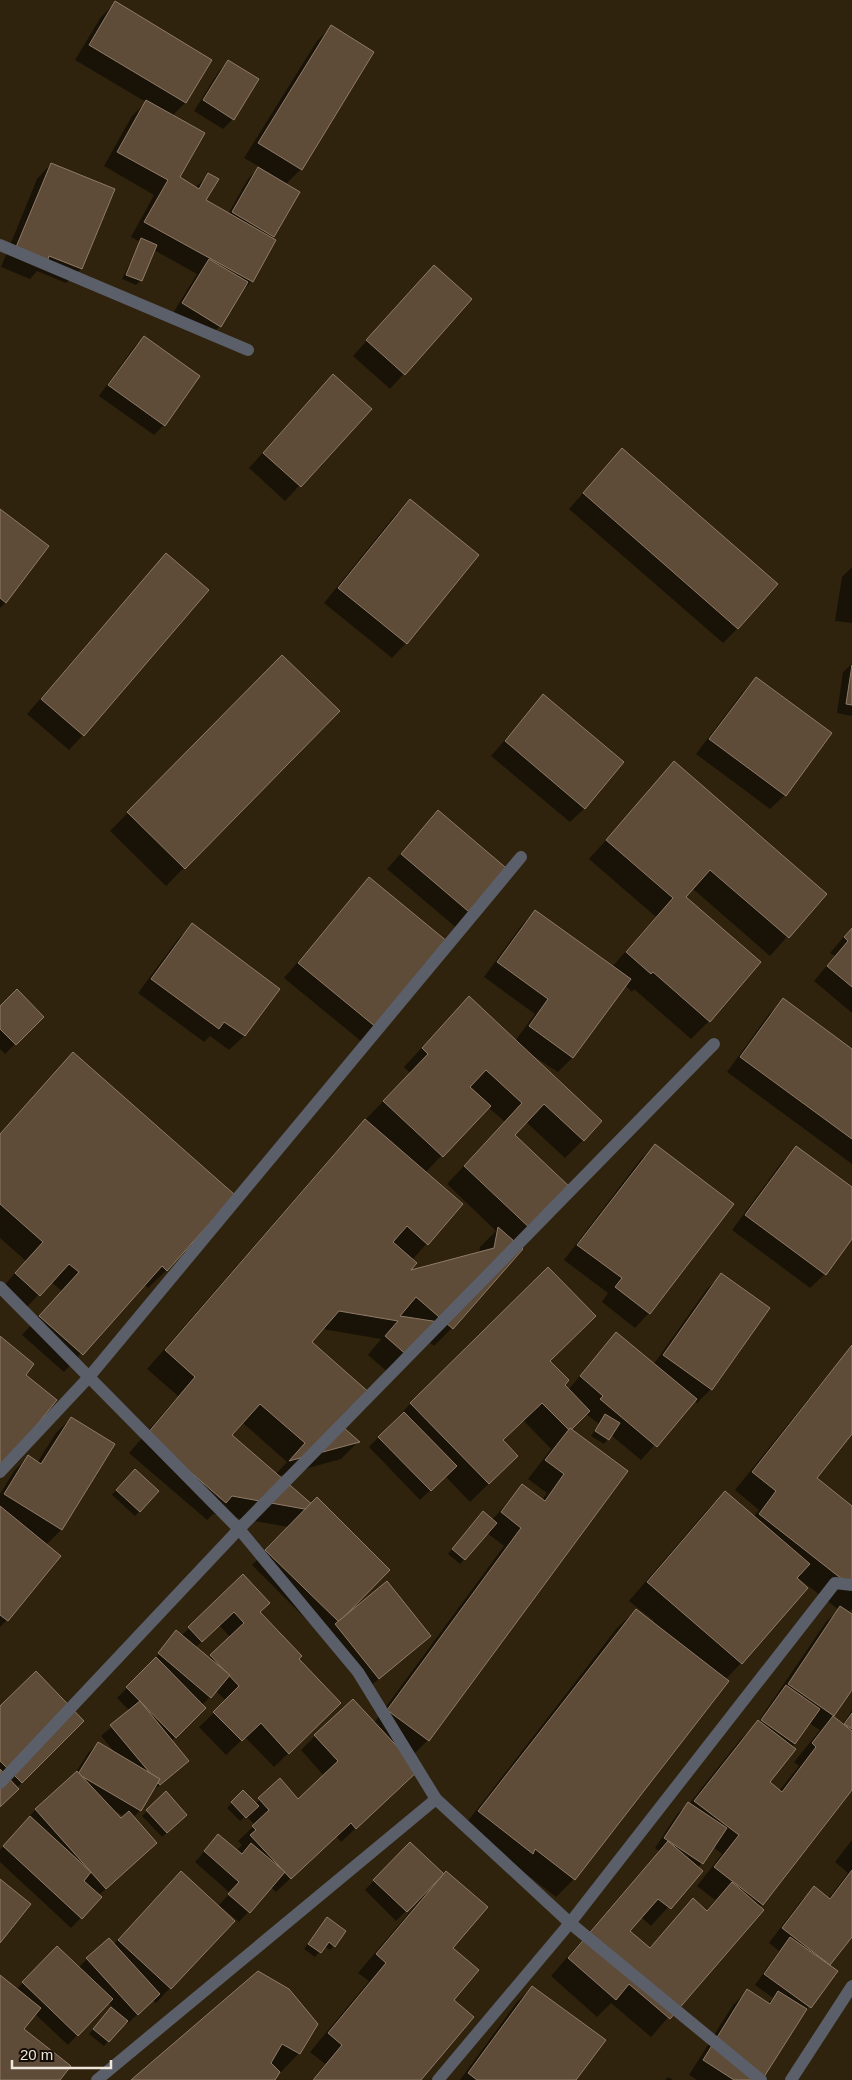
<svg xmlns="http://www.w3.org/2000/svg" width="852" height="2080" font-family="Helvetica,sans-serif">
	<style>
		.shadow { fill: #0007; fill-rule: evenodd }
		.building { fill: #5e4c39; stroke: #8f7b67 }
		.lines { fill: none; stroke-linecap: round; stroke-linejoin: round }
		.street { stroke: #5b5f6a; stroke-width: 12 }
	</style>
	<rect width="100%" height="100%" fill="#30230e"/>
	<g class="shadow">
		<polygon points="115,3 210,60 185,103 172,116 178,178 195,188 208,175 205,200 228,214 248,179 260,167 244,158 317,41 331,27 301,169 285,185 271,238 275,240 252,281 240,293 220,326 210,336 173,313 197,274 154,250 141,280 136,285 122,279 140,242 131,237 154,195 104,166 132,116 146,102 75,60 101,17"/>
		<polygon points="229,61 233,119 223,129 194,111 219,71"/>
		<polygon points="51,164 113,190 81,269 66,283 37,271 30,279 1,267 37,179"/>
		<polygon points="420,281 471,299 390,389 353,356"/>
		<polygon points="144,337 164,425 154,435 99,396 134,347"/>
		<polygon points="319,390 370,409 285,501 249,468"/>
		<polygon points="622,449 738,628 723,643 569,509"/>
		<polygon points="410,501 477,555 406,643 392,658 324,603 395,515"/>
		<polygon points="0,511 6,602 0,608"/>
		<polygon points="166,554 83,735 69,750 27,714"/>
		<polygon points="852,567 852,623 835,621 842,577"/>
		<polygon points="282,656 338,711 166,886 110,831"/>
		<polygon points="852,664 852,716 837,713 843,672"/>
		<polygon points="756,678 785,795 770,809 696,754 742,693"/>
		<polygon points="543,696 585,808 570,822 491,756"/>
		<path d="M675 763 825 894 770 956 692 888 685 897 709 1021 691 1039 634 989 632 992 625 985 572 1058 558 1072 527 1052 583 1140 565 1158 526 1122 513 1135 571 1190 452 1328 434 1346 424 1338 390 1374 368 1355 381 1339 322 1329 310 1342 342 1428 358 1442 341 1459 279 1476 311 1505 340 1619 419 1645 368 1688 323 1636 252 1565 289 1527 213 1514 207 1520 129 1453 178 1396 147 1369 347 1139 410 1073 404 1067 451 1016 515 1041 535 1014 484 977 521 926 535 911 612 967 656 917 589 859ZM488 1107 505 1122 447 1184 496 1231 480 1247 479 1253 407 1273 412 1260 462 1204 425 1173ZM242 1422 287 1462 276 1474 231 1435Z"/>
		<polygon points="438,812 510,874 459,930 387,869"/>
		<polygon points="369,878 446,942 362,1042 284,978"/>
		<polygon points="192,925 278,989 244,1036 229,1050 210,1036 204,1042 138,993 178,939"/>
		<polygon points="852,927 852,1013 814,981 835,956 830,953"/>
		<polygon points="784,1000 852,1051 852,1164 727,1072 769,1014"/>
		<polygon points="0,1008 42,1017 5,1054 0,1049"/>
		<polygon points="73,1053 167,1270 148,1288 144,1284 64,1372 22,1335 62,1291 51,1282 21,1313 0,1290 26,1261 0,1238 0,1133"/>
		<polygon points="655,1145 733,1205 649,1313 635,1328 602,1302 608,1293 564,1260 640,1160"/>
		<polygon points="797,1148 852,1189 852,1237 825,1274 810,1288 732,1230 782,1162"/>
		<polygon points="548,1269 549,1362 568,1390 616,1334 653,1365 707,1289 722,1274 711,1389 697,1403 694,1401 641,1460 611,1435 604,1444 591,1436 599,1424 586,1414 569,1430 626,1472 428,1740 408,1760 403,1784 341,1842 336,1836 276,1892 271,1887 239,1922 219,1905 230,1893 195,1862 218,1836 236,1851 242,1845 238,1841 255,1825 246,1816 240,1821 227,1808 243,1792 255,1804 280,1780 298,1800 324,1776 301,1750 315,1736 374,1723 504,1546 487,1533 460,1564 448,1554 478,1517 492,1520 522,1486 542,1500 547,1493 528,1479 551,1449 523,1420 502,1440 517,1456 470,1502 445,1476 420,1500 369,1447 410,1404"/>
		<path d="M852 1345V1432L816 1478 852 1507V1609L848 1613 852 1616V1688L832 1717 842 1725 852 1710V1788L759 1908 762 1910 651 2037 611 2003 597 2017 551 1976 659 1851 655 1848 678 1813 689 1804 740 1740 758 1722 826 1622 839 1610 793 1574 741 1663 725 1680 574 1879 556 1897 517 1867 461 1830 617 1628 636 1610 652 1623 654 1621 629 1601 707 1510 725 1492 753 1517 759 1510 735 1490ZM809 1723 820 1730 794 1762 799 1766 779 1791 769 1783ZM713 1847 722 1854 697 1886 715 1900 706 1911 693 1900 648 1949 628 1931 641 1917 651 1926 701 1871 698 1868Z"/>
		<polygon points="71,1418 113,1445 61,1530 46,1545 7,1620 0,1627 0,1494 14,1471 28,1457 37,1463 56,1433"/>
		<polygon points="130,1475 158,1491 135,1516 112,1495"/>
		<path d="M243 1576 259 1613 297 1659 325 1718 274 1767 245 1737 226 1755 199 1727 226 1701 216 1691 202 1705 204 1708 171 1741 177 1771 151 1792 140 1810 133 1818 141 1857 98 1896 100 1898 71 1928 0 1862V1850L35 1810 75 1774 88 1753 98 1743 116 1754 101 1736 130 1711 117 1698 150 1665 176 1632 181 1636ZM219 1625 231 1638 208 1659 195 1648ZM110 1808 125 1817 121 1820Z"/>
		<polygon points="0,1708 82,1721 0,1805"/>
		<polygon points="166,1793 181,1820 162,1837 142,1816"/>
		<polygon points="852,1840 852,1935 828,1966 836,1972 800,2018 760,2080 697,2080 689,2075 733,2005 747,1991 768,2003 773,1998 755,1985 779,1951 769,1943 800,1902 814,1888 828,1899 848,1873 835,1862"/>
		<polygon points="410,1843 443,1875 452,2001 419,2080 312,2080 325,2064 310,2052 369,1981 358,1973 419,1901 418,1899 396,1921 365,1890"/>
		<polygon points="167,1887 233,1921 156,2003 153,2000 127,2024 126,2022 104,2046 89,2034 112,2007 108,2002 68,2045 35,2014 23,2029 58,2080 0,2080 0,1977 16,1990 47,1957 78,1968 87,1959 113,1945"/>
		<polygon points="322,1924 334,1946 330,1950 324,1946 315,1957 304,1949"/>
		<polygon points="532,1987 575,2080 460,2080 517,2002"/>
		<polygon points="316,2024 299,2053 281,2072 275,2068 274,2080 133,2080"/>
		<polygon points="668,2077 673,2080 665,2080"/>
	</g>
	<g class="building">
		<polygon points="115,1 212,60 186,103 89,45"/>
		<polygon points="331,25 374,52 302,170 258,143"/>
		<polygon points="228,60 259,79 234,120 203,100"/>
		<polygon points="146,100 205,133 180,177 199,189 208,173 219,179 206,200 276,240 253,282 144,222 168,180 117,152"/>
		<polygon points="51,163 115,189 82,269 49,256 46,265 14,252"/>
		<polygon points="258,167 300,192 274,237 232,212"/>
		<polygon points="141,238 157,245 142,281 126,275"/>
		<polygon points="209,259 248,282 221,327 182,303"/>
		<polygon points="434,265 472,299 405,375 366,340"/>
		<polygon points="144,336 200,376 165,426 108,385"/>
		<polygon points="333,374 372,409 301,487 263,453"/>
		<polygon points="622,448 778,584 738,629 583,493"/>
		<polygon points="410,499 479,555 407,644 338,588"/>
		<polygon points="0,509 49,546 6,603 0,598"/>
		<polygon points="166,553 209,590 84,736 41,699"/>
		<polygon points="282,655 340,711 185,869 127,812"/>
		<polygon points="852,665 852,705 846,704"/>
		<polygon points="756,677 832,733 786,796 709,739"/>
		<polygon points="543,694 624,762 585,809 505,741"/>
		<polygon points="674,761 827,894 789,938 710,870 686,897 761,962 710,1022 653,972 651,974 626,952 673,898 606,840"/>
		<polygon points="438,810 512,873 475,917 401,854"/>
		<polygon points="369,877 448,942 377,1028 298,963"/>
		<polygon points="535,910 631,979 573,1058 529,1026 548,999 497,962"/>
		<polygon points="192,923 280,989 245,1036 224,1022 219,1029 151,979"/>
		<polygon points="852,928 852,987 827,966 848,941 844,937"/>
		<polygon points="17,989 44,1017 16,1045 0,1029 0,1006"/>
		<polygon points="469,996 602,1121 584,1141 544,1104 515,1135 573,1190 534,1232 464,1166 522,1103 486,1070 470,1087 491,1106 443,1157 383,1101 428,1054 422,1048"/>
		<polygon points="783,998 852,1049 852,1139 740,1057"/>
		<polygon points="73,1052 235,1195 167,1271 162,1266 83,1355 39,1316 79,1272 69,1264 40,1296 15,1273 43,1242 0,1204 0,1134"/>
		<polygon points="365,1119 463,1204 428,1245 407,1226 393,1242 417,1263 411,1270 494,1248 498,1227 523,1249 453,1329 416,1297 400,1316 439,1322 409,1357 385,1336 398,1321 339,1311 312,1342 372,1395 344,1428 360,1442 289,1461 305,1443 260,1404 232,1435 321,1512 232,1496 226,1503 147,1434 195,1377 165,1350"/>
		<polygon points="655,1144 734,1204 650,1314 615,1287 622,1278 577,1245"/>
		<polygon points="796,1146 852,1187 852,1239 826,1275 745,1215"/>
		<polygon points="548,1267 596,1316 550,1361 569,1380 565,1385 590,1411 570,1431 542,1403 503,1440 518,1456 489,1484 410,1403"/>
		<polygon points="721,1273 770,1308 712,1390 663,1355"/>
		<polygon points="616,1332 697,1399 657,1447 600,1399 603,1396 580,1376"/>
		<polygon points="0,1336 34,1364 26,1375 57,1400 0,1470"/>
		<polygon points="852,1345 852,1434 817,1478 852,1506 852,1587 759,1514 776,1491 752,1472"/>
		<polygon points="404,1412 457,1466 431,1491 378,1437"/>
		<polygon points="605,1414 620,1423 609,1440 595,1431"/>
		<polygon points="71,1417 115,1444 62,1530 4,1494 28,1455 41,1464"/>
		<polygon points="570,1428 628,1471 429,1741 387,1710 521,1528 501,1512 522,1484 545,1501 564,1474 545,1460"/>
		<polygon points="135,1469 159,1491 140,1512 116,1490"/>
		<polygon points="725,1491 810,1564 797,1578 808,1588 742,1664 647,1582"/>
		<polygon points="317,1497 390,1570 339,1622 265,1550"/>
		<polygon points="0,1506 61,1556 8,1621 0,1615"/>
		<polygon points="483,1511 497,1523 465,1560 452,1549"/>
		<polygon points="243,1574 270,1603 260,1612 302,1656 299,1659 341,1703 289,1754 261,1723 242,1741 213,1712 239,1686 210,1655 244,1623 234,1612 202,1642 188,1627"/>
		<polygon points="387,1581 431,1636 379,1679 335,1624"/>
		<polygon points="840,1606 852,1614 852,1690 834,1716 788,1684"/>
		<polygon points="636,1609 729,1681 575,1880 535,1849 533,1854 478,1811"/>
		<polygon points="176,1630 230,1675 211,1698 158,1653"/>
		<polygon points="156,1657 206,1708 176,1738 126,1687"/>
		<polygon points="36,1671 84,1721 22,1783 0,1761 0,1706"/>
		<polygon points="786,1685 820,1709 795,1744 761,1720"/>
		<polygon points="353,1699 419,1770 356,1829 351,1823 291,1879 250,1835 256,1830 252,1826 269,1810 258,1798 280,1778 298,1799 338,1761 314,1735"/>
		<polygon points="140,1701 189,1761 160,1785 110,1725"/>
		<polygon points="852,1713 852,1729 844,1724"/>
		<polygon points="833,1716 852,1731 852,1790 763,1905 714,1867 739,1835 694,1801 758,1720 796,1749 770,1782 782,1792 816,1747 812,1743"/>
		<polygon points="98,1742 160,1779 141,1811 78,1774"/>
		<polygon points="0,1769 19,1789 0,1807"/>
		<polygon points="77,1771 121,1818 129,1811 157,1843 106,1889 35,1809"/>
		<polygon points="243,1790 259,1806 246,1818 231,1802"/>
		<polygon points="166,1791 187,1815 167,1833 146,1810"/>
		<polygon points="688,1802 727,1828 703,1864 664,1838"/>
		<polygon points="30,1816 91,1872 84,1881 102,1897 82,1919 3,1846"/>
		<polygon points="218,1834 242,1854 251,1843 285,1872 250,1913 228,1894 239,1882 204,1851"/>
		<polygon points="668,1841 703,1871 671,1909 658,1899 630,1931 650,1948 693,1898 707,1911 732,1882 764,1910 670,2019 629,1984 616,2000 568,1958"/>
		<polygon points="410,1842 444,1874 407,1912 373,1880"/>
		<polygon points="852,1870 852,1937 830,1965 782,1928 814,1886 830,1899"/>
		<polygon points="181,1871 235,1921 171,1989 118,1940"/>
		<polygon points="446,1871 488,1907 453,1948 479,1970 454,2000 474,2017 421,2080 313,2080 342,2045 328,2033 386,1963 376,1954"/>
		<polygon points="0,1879 31,1904 0,1943"/>
		<polygon points="327,1917 346,1931 335,1947 329,1942 321,1953 308,1944"/>
		<polygon points="790,1937 838,1971 811,2008 764,1974"/>
		<polygon points="109,1938 160,1994 138,2015 86,1958"/>
		<polygon points="57,1946 113,1999 78,2036 22,1982"/>
		<polygon points="258,1971 289,1989 318,2024 300,2054 282,2044 271,2063 280,2072 275,2080 131,2080"/>
		<polygon points="0,1975 41,2008 24,2029 71,2066 60,2080 0,2080"/>
		<polygon points="532,1986 606,2040 576,2080 477,2080 468,2073"/>
		<polygon points="747,1989 770,2004 778,1991 807,2009 762,2080 734,2080 703,2060"/>
		<polygon points="111,2007 128,2021 109,2042 93,2029"/>
	</g>
	<g class="lines">
		<g class="street">
			<polyline points="0,245 248,350"/>
			<polyline points="0,1287 239,1529 358,1672 436,1799 570,1923 761,2080"/>
			<polyline points="0,1472 89,1377 521,857"/>
			<polyline points="0,1783 239,1529 714,1044"/>
			<polyline points="97,2080 436,1799"/>
			<polyline points="438,2080 570,1923 835,1583 852,1585"/>
			<polyline points="791,2080 852,1986"/>
		</g>
	</g>
	<path d="M12 2060v8h99v-8" fill="none" stroke="#efe6da" stroke-width="2.5"/>
	<text x="20" y="2060" font-size="15" fill="#efe6da" stroke="#130d06" stroke-width="4" paint-order="stroke">20 m</text>
</svg>
